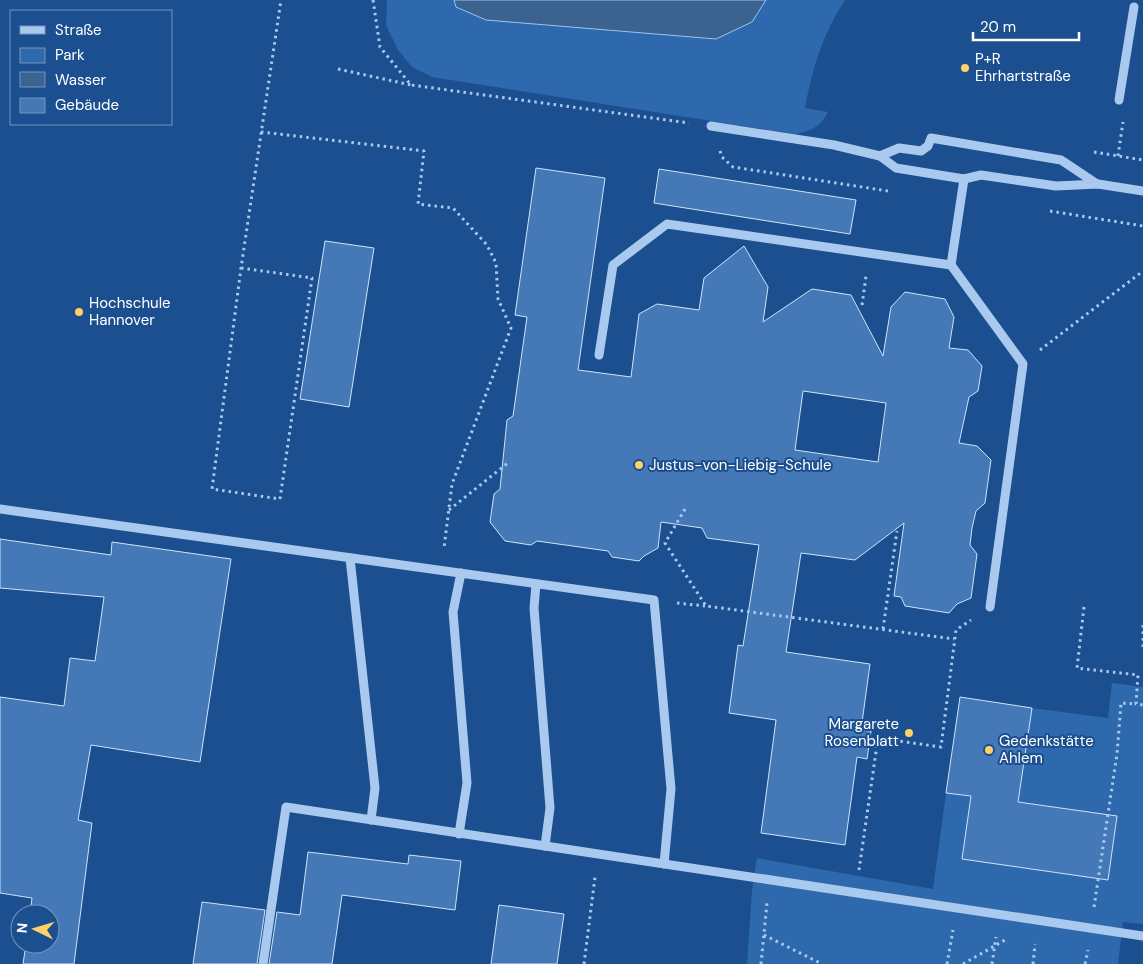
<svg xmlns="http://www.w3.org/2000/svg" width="1143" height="964" font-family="'DM Sans',sans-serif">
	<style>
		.green { fill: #2e69ad }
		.water { fill: #3c6290; stroke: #9cc4f0 }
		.building { fill: #4478b7; stroke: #cfe3fa; fill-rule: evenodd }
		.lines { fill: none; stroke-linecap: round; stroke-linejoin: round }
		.path { stroke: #a9c9ee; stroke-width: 3; stroke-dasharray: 2.5 4; stroke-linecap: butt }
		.minor { stroke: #a9c9ee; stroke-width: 9 }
		.poi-dot { fill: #ffd166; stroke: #1b4f8f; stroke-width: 2 }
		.labels { text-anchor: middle; stroke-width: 4; stroke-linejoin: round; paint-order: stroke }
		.poi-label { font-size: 15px; fill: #fff; stroke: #1b4f8f; text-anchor: start }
	</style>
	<rect width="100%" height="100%" fill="#1b4f8f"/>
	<g class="green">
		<path d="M387 0H845C823 33 812 69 805 108L828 112C819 128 813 130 795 134L432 77 412 67 398 50 386 25Z"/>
		<polygon points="1112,683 1143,687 1143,924 1123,922 1118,964 747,964 752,890 757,858 933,889 946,793 1116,816 1018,802 1032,708 1108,718"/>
	</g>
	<polygon class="water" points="454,0 766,0 752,22 716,39 486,20 456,7"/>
	<g class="building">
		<path d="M536 168 605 178 578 370 631 377 639 314 657 304 699 310 704 278 744 246 768 287 763 322 812 289 851 295 883 356 891 307 905 292 945 299 954 317 949 348 968 350 982 366 978 391 969 397 959 443 977 446 991 460 985 503 976 511 972 528 970 545 977 554 971 598 957 604 949 613 905 606 901 597 894 596 904 523 855 560 801 553 786 652 870 664 861 730 871 731 867 759 857 757 845 845 761 833 776 720 729 713 738 645 743 646 759 545 707 538 702 528 661 522 658 548 644 556 639 561 612 557 608 551 537 541 531 545 505 541 490 522 494 494 500 489 507 420 513 416 527 317 515 315ZM803 391 886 403 878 462 795 450Z"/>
		<polygon points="659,169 856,200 850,234 654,203"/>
		<polygon points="325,241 374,248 349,407 300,399"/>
		<polygon points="0,539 111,555 112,542 231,559 200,762 91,745 78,820 92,823 74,964 23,964 26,944 50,944 50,914 30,914 32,898 0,893 0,697 64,706 70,658 95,661 104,597 0,588"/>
		<polygon points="960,697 1032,708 1018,802 1117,816 1108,880 962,859 971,796 946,793"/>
		<polygon points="308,852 408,864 409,855 461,861 455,910 342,895 332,964 269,964 277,912 300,915"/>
		<polygon points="202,902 265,910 257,964 193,964"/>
		<polygon points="499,905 564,914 557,964 491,964"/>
	</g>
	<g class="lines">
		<g class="path">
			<polyline points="373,0 380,47 411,85 689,123"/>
			<polyline points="338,69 411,85"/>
			<polyline points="261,132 424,151 418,204 453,208 487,245 496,263 498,299 511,328 452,484 444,548"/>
			<polyline points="720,151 722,157 733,167 888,191"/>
			<polyline points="1094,152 1143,160"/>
			<polyline points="1118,156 1123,122"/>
			<polyline points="1050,211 1143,226"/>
			<polyline points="241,268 312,278 280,499 212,489 241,268 281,0"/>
			<polyline points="862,305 866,276"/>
			<polyline points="1040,350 1143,271"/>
			<polyline points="685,509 665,543 706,606 954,639"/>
			<polyline points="449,510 509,462"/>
			<polyline points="677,603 705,606"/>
			<polyline points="1084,607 1077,668 1138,675 1136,704 1143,705"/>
			<polyline points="1143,625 1143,647"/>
			<polyline points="883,629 897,531"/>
			<polyline points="859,870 878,738 941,747 956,630 971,620"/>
			<polyline points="1094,907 1117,754 1121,703 1136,704"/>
			<polyline points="764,935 822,964"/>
			<polyline points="584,964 595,877"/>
			<polyline points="761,964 767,903"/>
			<polyline points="947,964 953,930"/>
			<polyline points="963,964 1005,940"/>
			<polyline points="992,964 996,937"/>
			<polyline points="1033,964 1035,944"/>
			<polyline points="1085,964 1088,950"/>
		</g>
		<g class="minor">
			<polyline points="1119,100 1134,7"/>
			<polyline points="711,126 834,145 880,156 896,168 964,179 981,175 1056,186 1098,184 1143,191"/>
			<polyline points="880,156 899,148 921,151 928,146 931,138 1061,160 1097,184"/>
			<polyline points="951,265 964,179"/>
			<polyline points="599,355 613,265 667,224 951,265 1023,364 990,607"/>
			<polyline points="0,509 654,600 671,789 664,864"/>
			<polyline points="350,558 375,788 371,820"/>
			<polyline points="536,584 534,608 550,808 545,846"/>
			<polyline points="459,834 467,783 453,612 461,573"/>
			<polyline points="263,964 286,807 1143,936"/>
		</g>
	</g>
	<g class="poi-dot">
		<circle cx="965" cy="68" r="5"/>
		<circle cx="79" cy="312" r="5"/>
		<circle cx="639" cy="465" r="5"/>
		<circle cx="909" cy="733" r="5"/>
		<circle cx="989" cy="750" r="5"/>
	</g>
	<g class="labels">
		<g class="poi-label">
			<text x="975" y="64">P+R<tspan x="975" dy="17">Ehrhartstraße</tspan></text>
			<text x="89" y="308">Hochschule<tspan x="89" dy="17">Hannover</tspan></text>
			<text x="649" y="470">Justus-von-Liebig-Schule</text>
			<text x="899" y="729" text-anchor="end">Margarete<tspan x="899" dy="17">Rosenblatt</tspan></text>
			<text x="999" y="746">Gedenkstätte<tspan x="999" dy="17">Ahlem</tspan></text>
		</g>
	</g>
	<rect x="10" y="10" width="162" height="115" fill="#1b4f8f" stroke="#7695bc"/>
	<rect x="20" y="26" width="25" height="8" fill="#a9c9ee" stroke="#7695bc"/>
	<text x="55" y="35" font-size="15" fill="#ffffff">Straße</text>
	<rect x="20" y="48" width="25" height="15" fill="#2e69ad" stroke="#7695bc"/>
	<text x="55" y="60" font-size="15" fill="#ffffff">Park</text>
	<rect x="20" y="72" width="25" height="15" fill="#3c6290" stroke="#7695bc"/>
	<text x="55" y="85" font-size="15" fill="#ffffff">Wasser</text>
	<rect x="20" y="98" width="25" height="15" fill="#4478b7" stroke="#7695bc"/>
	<text x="55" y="110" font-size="15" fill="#ffffff">Gebäude</text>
	<g transform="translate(35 929) rotate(275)"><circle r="24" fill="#1b4f8f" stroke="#7695bc"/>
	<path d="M0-4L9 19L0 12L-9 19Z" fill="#ffd166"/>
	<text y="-8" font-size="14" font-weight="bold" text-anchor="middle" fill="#ffffff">N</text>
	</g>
	<path d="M973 32v8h106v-8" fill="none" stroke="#ffffff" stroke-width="2.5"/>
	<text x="980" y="32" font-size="15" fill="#ffffff" stroke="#1b4f8f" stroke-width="4" paint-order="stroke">20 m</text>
</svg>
